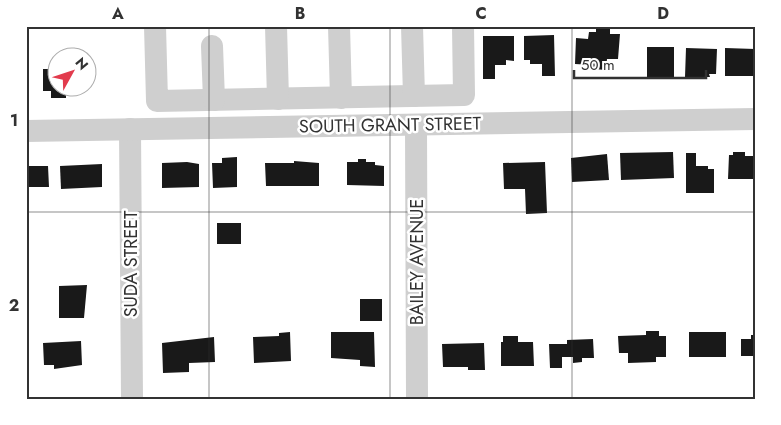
<svg xmlns="http://www.w3.org/2000/svg" width="781" height="425" font-family="Jost,sans-serif">
	<style>
		.building { fill: #191919 }
		.lines { fill: none; stroke-linecap: round; stroke-linejoin: round }
		.minor { stroke: #cfcfcf; stroke-width: 22 }
		.grid { fill: none; stroke: #323232; stroke-width: 1; stroke-opacity: 0.55 }
		.labels { text-anchor: middle; stroke-width: 5; stroke-linejoin: round; paint-order: stroke }
		.street-label { font-size: 18px; fill: #323232; stroke: #fff }
		.neatline { fill: none; stroke: #323232; stroke-width: 2 }
		.grid-label { font-size: 16px; text-anchor: middle; font-weight: bold; fill: #323232 }
	</style>
	<rect width="100%" height="100%" fill="#fff"/>
	<g class="building">
		<polygon points="596,26 610,27 610,34 620,34 618,59 607,59 606,70 593,69 592,65 575,64 576,38 588,39 589,32 596,32"/>
		<polygon points="554,35 555,76 542,76 542,64 530,64 530,60 524,60 524,36"/>
		<polygon points="483,36 514,36 514,61 506,60 506,65 495,65 495,79 483,79"/>
		<rect x="647" y="47" width="27" height="30"/>
		<polygon points="686,48 717,49 716,74 709,74 710,77 685,77"/>
		<polygon points="725,48 755,49 755,76 725,76"/>
		<polygon points="43,69 58,69 58,88 77,88 77,92 66,92 66,98 51,98 51,91 43,91"/>
		<polygon points="673,152 674,178 621,180 620,153"/>
		<polygon points="733,152 745,152 745,156 755,156 755,179 728,179 729,155 733,155"/>
		<polygon points="686,153 696,153 696,166 708,166 708,169 714,169 714,193 686,193"/>
		<polygon points="607,154 609,180 572,182 571,158"/>
		<polygon points="237,157 237,187 213,188 212,163 222,163 222,158"/>
		<polygon points="358,159 366,159 366,162 375,162 375,165 384,166 384,186 347,185 347,162 358,162"/>
		<polygon points="294,161 319,163 319,186 266,186 265,163 294,163"/>
		<polygon points="26,162 28,166 48,166 49,187 26,187"/>
		<polygon points="187,162 199,164 199,187 162,188 162,163"/>
		<polygon points="545,162 547,213 526,214 525,189 504,189 503,163"/>
		<polygon points="102,164 102,187 61,189 60,166"/>
		<rect x="217" y="223" width="24" height="21"/>
		<polygon points="87,285 84,318 59,318 59,286"/>
		<rect x="360" y="299" width="22" height="22"/>
		<polygon points="646,331 659,331 659,336 666,336 666,357 656,357 656,362 628,363 628,353 619,353 618,336 646,335"/>
		<polygon points="290,332 291,361 254,363 253,337 279,336 279,333"/>
		<polygon points="331,332 374,332 375,367 360,366 360,360 331,358"/>
		<rect x="689" y="332" width="37" height="25"/>
		<polygon points="751,335 755,335 755,356 741,356 741,339 751,339"/>
		<polygon points="503,336 518,336 518,342 533,342 534,366 501,366 501,342 503,342"/>
		<polygon points="214,337 215,362 189,363 189,372 163,373 162,343"/>
		<polygon points="593,339 594,358 582,358 582,362 573,363 573,357 562,357 562,368 550,368 549,344 567,344 567,340"/>
		<polygon points="81,341 82,365 54,369 54,365 44,365 43,343"/>
		<polygon points="484,343 485,370 468,370 468,367 443,367 442,344"/>
	</g>
	<g class="lines">
		<g class="minor">
			<polyline points="155,26 157,101 464,95 463,26"/>
			<polyline points="276,26 278,99"/>
			<polyline points="339,26 341,98"/>
			<polyline points="412,26 414,96"/>
			<polyline points="212,46 214,100"/>
			<polyline points="416,125 417,399"/>
			<polyline points="130,129 132,399"/>
			<polyline points="26,131 755,119"/>
		</g>
	</g>
	<path class="grid" d="M209 26V399M390 26V399M572 26V399M26 212H755"/>
	<g class="labels">
		<g class="street-label">
			<text transform="translate(390 125) rotate(-1)" y="6">SOUTH GRANT STREET</text>
			<text transform="translate(417 262) rotate(-90)" y="6">BAILEY AVENUE</text>
			<text transform="translate(131 264) rotate(-90)" y="6">SUDA STREET</text>
		</g>
	</g>
	<rect width="781" height="425" fill="none" stroke="#ffffff" stroke-width="55"/>
	<g transform="translate(72 72) rotate(50)"><circle r="24" fill="#ffffff" stroke="#adadad"/>
	<path d="M0-4L9 19L0 12L-9 19Z" fill="#e23b4d"/>
	<text y="-8" font-size="14" font-weight="bold" text-anchor="middle" fill="#323232">N</text>
	</g>
	<path d="M574 70v8h132v-8" fill="none" stroke="#323232" stroke-width="2.5"/>
	<text x="581" y="70" font-size="15" fill="#323232" stroke="#ffffff" stroke-width="4" paint-order="stroke">50 m</text>
	<rect x="28" y="28" width="726" height="370" class="neatline"/>
	<g class="grid-label">
		<text x="118" y="19">A</text>
		<text x="300" y="19">B</text>
		<text x="481" y="19">C</text>
		<text x="663" y="19">D</text>
		<text x="14" y="126">1</text>
		<text x="14" y="311">2</text>
	</g>
</svg>
